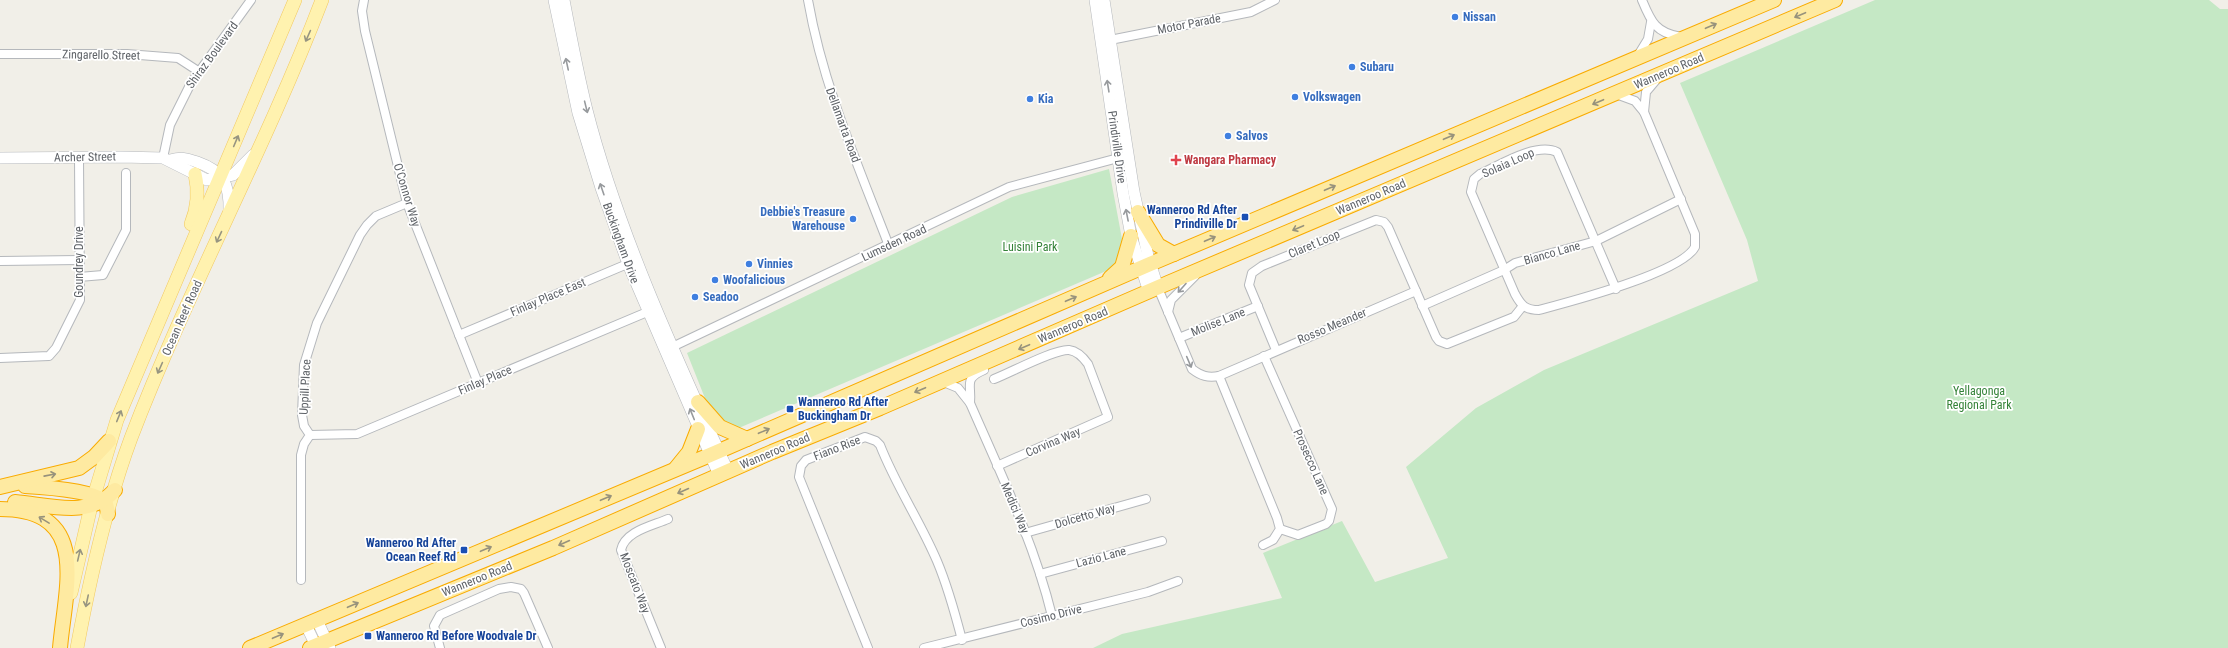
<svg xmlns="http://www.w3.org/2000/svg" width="2228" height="648" font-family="'Roboto Condensed',sans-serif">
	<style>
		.green { fill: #c5e8c5 }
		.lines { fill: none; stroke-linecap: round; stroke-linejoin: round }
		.minor-casing { stroke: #b5b8bc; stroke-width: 10 }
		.tertiary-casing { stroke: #b5b8bc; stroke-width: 12 }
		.primary-casing { stroke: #f2c960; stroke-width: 14 }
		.trunk-casing { stroke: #f9ab00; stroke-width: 16 }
		.minor { stroke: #fff; stroke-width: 8 }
		.tertiary { stroke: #fff; stroke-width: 11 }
		.primary { stroke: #fff2af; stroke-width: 13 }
		.trunk { stroke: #feeaa1; stroke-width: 14 }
		.oneway { stroke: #97927c }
		.oneway2 { stroke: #979581 }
		.oneway3 { stroke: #979a9d }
		.shop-dot { fill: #3f7fe0; stroke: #fff; stroke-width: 1.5 }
		.health-dot { fill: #e0444e; stroke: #fff; stroke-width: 1.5 }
		.transit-dot { fill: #1a4fb4; stroke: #fff; stroke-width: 1.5 }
		.labels { text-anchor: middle; stroke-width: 3.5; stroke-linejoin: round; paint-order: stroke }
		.shop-label { font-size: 12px; font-weight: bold; fill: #366cbe; stroke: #fff; text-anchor: start }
		.street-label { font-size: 12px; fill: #5f6368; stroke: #fff }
		.health-label { font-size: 12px; font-weight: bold; fill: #be3a42; stroke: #fff; text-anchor: start }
		.transit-label { font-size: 12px; font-weight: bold; fill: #164399; stroke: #fff; text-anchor: end }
		.park-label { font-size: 12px; fill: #348238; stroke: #fff }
	</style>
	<rect width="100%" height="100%" fill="#f1efe8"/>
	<g class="green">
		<polygon points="1875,0 2209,0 2220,9 2228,9 2228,648 1093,648 1122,634 1282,598 1263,553 1342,521 1375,582 1448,558 1406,467 1476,408 1544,370 1758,281 1747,240 1680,83"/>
		<polygon points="1109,169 1122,239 1132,260 720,436 687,353 1012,197"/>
	</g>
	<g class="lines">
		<g class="minor-casing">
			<g id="minor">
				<polyline points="364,0 362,11 365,31 407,203 478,383"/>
				<path d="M808 0C823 86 858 165 889 246"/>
				<path d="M1642 0C1651 22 1656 33 1681 37"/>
				<polyline points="1105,41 1251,12 1275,0"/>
				<polyline points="0,54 127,54 178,58 198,71"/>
				<polyline points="1637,57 1648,39 1651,22"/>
				<polyline points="1644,112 1646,92 1657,79"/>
				<polyline points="163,158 170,125 191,83 251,0"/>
				<polyline points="0,261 79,260"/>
				<polyline points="79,277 103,275 126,230 126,173"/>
				<path d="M1158 288 1192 369C1201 376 1208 378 1219 376L1416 291 1436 337 1439 341 1447 344 1514 317 1522 307"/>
				<path d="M1616 289 1557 152C1536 142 1500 165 1480 174L1474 179 1471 192 1515 294C1521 305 1525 310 1539 310 1569 302 1681 273 1695 247V234L1644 112 1635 101 1616 94"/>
				<polyline points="1422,306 1504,270 1515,263 1596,241 1681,199"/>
				<polyline points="1168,312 1171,300 1195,276"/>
				<polyline points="459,335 632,262"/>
				<polyline points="1179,338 1258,306"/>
				<polyline points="668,349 1009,187 1122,157"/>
				<polyline points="1276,350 1249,285 1252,273 1262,266 1376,220 1384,222 1388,227 1416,291"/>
				<polyline points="1264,356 1332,509 1329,521 1326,524 1298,535 1280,529"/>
				<polyline points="0,358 49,356 56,348 80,300 79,158"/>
				<polyline points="1219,376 1277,518 1280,529 1273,540 1263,545"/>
				<path d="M994 379C1010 373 1054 349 1069 350 1077 351 1083 357 1088 364L1108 417 997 466"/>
				<path d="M941 381 958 388 970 403C1000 472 1034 542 1052 616"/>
				<path d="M970 403C972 385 963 379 984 370"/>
				<polyline points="310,435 357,434 652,310"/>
				<polyline points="1025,533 1146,499"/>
				<polyline points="1040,574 1162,541"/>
				<polyline points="301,580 301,455 304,444 310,435 304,426 302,415 304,365 317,323 360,235 367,225 376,216 407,203"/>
				<polyline points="440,648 434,626 440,615 499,589 511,587 521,589 524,593 548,648"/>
				<path d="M661 648 621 550C625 531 652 526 668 519"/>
				<path d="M868 648 799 477 801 466 806 460 865 437 876 441 880 445C896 486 920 521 937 561 948 587 955 613 962 640"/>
				<polyline points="924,648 1148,592 1178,581"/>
			</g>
		</g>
		<g class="tertiary-casing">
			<g id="tertiary">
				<polyline points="554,0 578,113 601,188 628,264 719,475"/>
				<path d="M564 0C571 37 578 74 587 110 618 231 676 357 728 471"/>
				<polyline points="1095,0 1123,193 1131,236 1149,292"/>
				<polyline points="1104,0 1134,192 1148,256 1158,288"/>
				<polyline points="0,158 121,157 163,158 207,180 233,175 253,155"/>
				<path d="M170 160C181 157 186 158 197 162 223 171 230 184 229 211"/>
				<polyline points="317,620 330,648"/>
				<polyline points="306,625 317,648"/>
			</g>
		</g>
		<g class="primary-casing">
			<g id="primary">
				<path d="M191 224C198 207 199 192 195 174"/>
				<polyline points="71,593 91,506 117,420 295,0"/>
				<path d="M77 648C90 578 106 505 131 438 188 289 265 149 322 0"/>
			</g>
		</g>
		<g class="trunk-casing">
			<g id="trunk">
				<polyline points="1138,212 1158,245 1174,254"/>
				<polyline points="1110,278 1122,267 1131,236"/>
				<polyline points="698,402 720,427 747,439"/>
				<polyline points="676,468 689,452 698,429"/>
				<path d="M25 486C42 487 89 490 102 500 107 503 107 508 108 514"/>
				<polyline points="0,487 79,468 94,457 109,441"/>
				<path d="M15 502C50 505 89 519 115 490"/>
				<path d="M0 509C92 509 65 588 60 648"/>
				<polyline points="250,648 710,455 1150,264 1774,0"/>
				<polyline points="310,648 553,548 772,452 880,408 1168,283 1835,0"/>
			</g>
		</g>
		<use href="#minor" class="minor"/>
		<use href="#tertiary" class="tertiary"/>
		<use href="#primary" class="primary"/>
		<use href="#trunk" class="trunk"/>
	</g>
	<defs><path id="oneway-shaft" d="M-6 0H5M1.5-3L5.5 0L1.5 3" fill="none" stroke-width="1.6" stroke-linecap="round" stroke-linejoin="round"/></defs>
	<g class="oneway">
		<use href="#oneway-shaft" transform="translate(1800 15) rotate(157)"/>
		<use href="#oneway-shaft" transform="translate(1711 26) rotate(-23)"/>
		<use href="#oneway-shaft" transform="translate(1598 102) rotate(157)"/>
		<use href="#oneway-shaft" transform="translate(1449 137) rotate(-23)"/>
		<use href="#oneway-shaft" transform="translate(1330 188) rotate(-23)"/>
		<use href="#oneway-shaft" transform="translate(1298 228) rotate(157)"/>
		<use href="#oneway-shaft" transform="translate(1210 239) rotate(-23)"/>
		<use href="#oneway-shaft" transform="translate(1071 299) rotate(-23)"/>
		<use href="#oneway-shaft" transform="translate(1024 347) rotate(157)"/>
		<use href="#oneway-shaft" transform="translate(920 390) rotate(157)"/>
		<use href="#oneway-shaft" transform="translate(764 431) rotate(-23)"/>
		<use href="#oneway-shaft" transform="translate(50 475) rotate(-11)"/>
		<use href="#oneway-shaft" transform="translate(683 491) rotate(156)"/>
		<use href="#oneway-shaft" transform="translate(606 498) rotate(-23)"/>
		<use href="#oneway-shaft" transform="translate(44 520) rotate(-149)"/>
		<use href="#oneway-shaft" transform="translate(564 543) rotate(156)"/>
		<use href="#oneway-shaft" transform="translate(486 549) rotate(-23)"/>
		<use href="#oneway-shaft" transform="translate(353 605) rotate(-23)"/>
		<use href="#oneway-shaft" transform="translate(278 636) rotate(-23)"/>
	</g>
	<g class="oneway2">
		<use href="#oneway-shaft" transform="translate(308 36) rotate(114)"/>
		<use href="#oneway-shaft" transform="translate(236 141) rotate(-67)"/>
		<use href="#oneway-shaft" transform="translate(219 237) rotate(115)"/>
		<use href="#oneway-shaft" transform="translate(160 368) rotate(114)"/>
		<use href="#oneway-shaft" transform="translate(119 416) rotate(-68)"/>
		<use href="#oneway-shaft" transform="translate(79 555) rotate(-77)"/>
		<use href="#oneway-shaft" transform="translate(87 601) rotate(102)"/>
	</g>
	<g class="oneway3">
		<use href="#oneway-shaft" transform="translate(567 64) rotate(-102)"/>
		<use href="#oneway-shaft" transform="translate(1108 86) rotate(-99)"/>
		<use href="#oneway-shaft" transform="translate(586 107) rotate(76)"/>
		<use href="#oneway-shaft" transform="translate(602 189) rotate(-109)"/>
		<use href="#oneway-shaft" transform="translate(1127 215) rotate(-101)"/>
		<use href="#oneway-shaft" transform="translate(1182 288) rotate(132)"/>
		<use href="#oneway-shaft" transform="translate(1189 362) rotate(67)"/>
		<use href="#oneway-shaft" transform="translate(692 414) rotate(-112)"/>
	</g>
	<g class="shop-dot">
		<circle cx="1455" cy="17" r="4"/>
		<circle cx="1352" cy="67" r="4"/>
		<circle cx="1295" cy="97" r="4"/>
		<circle cx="1030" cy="99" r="4"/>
		<circle cx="1228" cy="136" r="4"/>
		<circle cx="853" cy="219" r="4"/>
		<circle cx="749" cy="264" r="4"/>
		<circle cx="715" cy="280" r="4"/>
		<circle cx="695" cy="297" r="4"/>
	</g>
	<path class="health-dot" d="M1174 154h4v4h4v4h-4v4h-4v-4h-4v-4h4z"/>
	<g class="transit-dot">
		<rect x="1241" y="213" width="8" height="8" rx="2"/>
		<rect x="786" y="405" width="8" height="8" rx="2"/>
		<rect x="460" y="546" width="8" height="8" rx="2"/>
		<rect x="364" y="632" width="8" height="8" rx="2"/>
	</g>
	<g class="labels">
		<g class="shop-label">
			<text x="1463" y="21">Nissan</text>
			<text x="1360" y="71">Subaru</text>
			<text x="1303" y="101">Volkswagen</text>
			<text x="1038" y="103">Kia</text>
			<text x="1236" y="140">Salvos</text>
			<text x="845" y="216" text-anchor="end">Debbie's Treasure<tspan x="845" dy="14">Warehouse</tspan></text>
			<text x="757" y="268">Vinnies</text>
			<text x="723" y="284">Woofalicious</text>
			<text x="703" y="301">Seadoo</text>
		</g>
		<g class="street-label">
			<text transform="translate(1189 24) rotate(-11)" y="4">Motor Parade</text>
			<text transform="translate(101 55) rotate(1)" y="4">Zingarello Street</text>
			<text transform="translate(212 55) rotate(-54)" y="4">Shiraz Boulevard</text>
			<text transform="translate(1669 71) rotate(-23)" y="4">Wanneroo Road</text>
			<text transform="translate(843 125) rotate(70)" y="4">Dellamarta Road</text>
			<text transform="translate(1117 147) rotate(82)" y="4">Prindiville Drive</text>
			<text transform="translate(85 157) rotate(-1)" y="4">Archer Street</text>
			<text transform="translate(1508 163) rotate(-24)" y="4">Solaia Loop</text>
			<text transform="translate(407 195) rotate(73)" y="4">O'Connor Way</text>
			<text transform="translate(1371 197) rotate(-23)" y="4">Wanneroo Road</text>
			<text transform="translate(621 243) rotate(70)" y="4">Buckingham Drive</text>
			<text transform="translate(894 243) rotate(-25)" y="4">Lumsden Road</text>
			<text transform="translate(1314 244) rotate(-23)" y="4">Claret Loop</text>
			<text transform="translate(1552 253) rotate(-16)" y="4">Bianco Lane</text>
			<text transform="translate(79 262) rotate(-90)" y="4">Goundrey Drive</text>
			<text transform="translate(548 297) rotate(-23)" y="4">Finlay Place East</text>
			<text transform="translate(182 318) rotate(-66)" y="4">Ocean Reef Road</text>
			<text transform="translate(1218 322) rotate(-22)" y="4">Molise Lane</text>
			<text transform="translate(1073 325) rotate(-23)" y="4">Wanneroo Road</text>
			<text transform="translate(1332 326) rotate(-23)" y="4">Rosso Meander</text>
			<text transform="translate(485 380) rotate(-23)" y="4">Finlay Place</text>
			<text transform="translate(305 387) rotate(-87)" y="4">Uppill Place</text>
			<text transform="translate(1053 442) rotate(-23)" y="4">Corvina Way</text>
			<text transform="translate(837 448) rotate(-21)" y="4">Fiano Rise</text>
			<text transform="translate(775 451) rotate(-23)" y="4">Wanneroo Road</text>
			<text transform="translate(1311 462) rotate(66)" y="4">Prosecco Lane</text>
			<text transform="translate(1015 508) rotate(67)" y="4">Medici Way</text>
			<text transform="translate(1085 516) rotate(-16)" y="4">Dolcetto Way</text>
			<text transform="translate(1101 557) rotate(-15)" y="4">Lazio Lane</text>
			<text transform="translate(477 579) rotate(-22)" y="4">Wanneroo Road</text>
			<text transform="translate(635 583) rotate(69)" y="4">Moscato Way</text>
			<text transform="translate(1051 616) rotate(-14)" y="4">Cosimo Drive</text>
		</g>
		<g class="health-label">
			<text x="1184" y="164">Wangara Pharmacy</text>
		</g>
		<g class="transit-label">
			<text x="1237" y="214">Wanneroo Rd After<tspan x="1237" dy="14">Prindiville Dr</tspan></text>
			<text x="798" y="406" text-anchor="start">Wanneroo Rd After<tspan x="798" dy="14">Buckingham Dr</tspan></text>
			<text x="456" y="547">Wanneroo Rd After<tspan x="456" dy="14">Ocean Reef Rd</tspan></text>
			<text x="376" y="640" text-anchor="start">Wanneroo Rd Before Woodvale Dr</text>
		</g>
		<g class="park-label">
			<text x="1030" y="251">Luisini Park</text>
			<text x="1979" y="395">Yellagonga<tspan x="1979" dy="14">Regional Park</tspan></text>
		</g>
	</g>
</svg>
